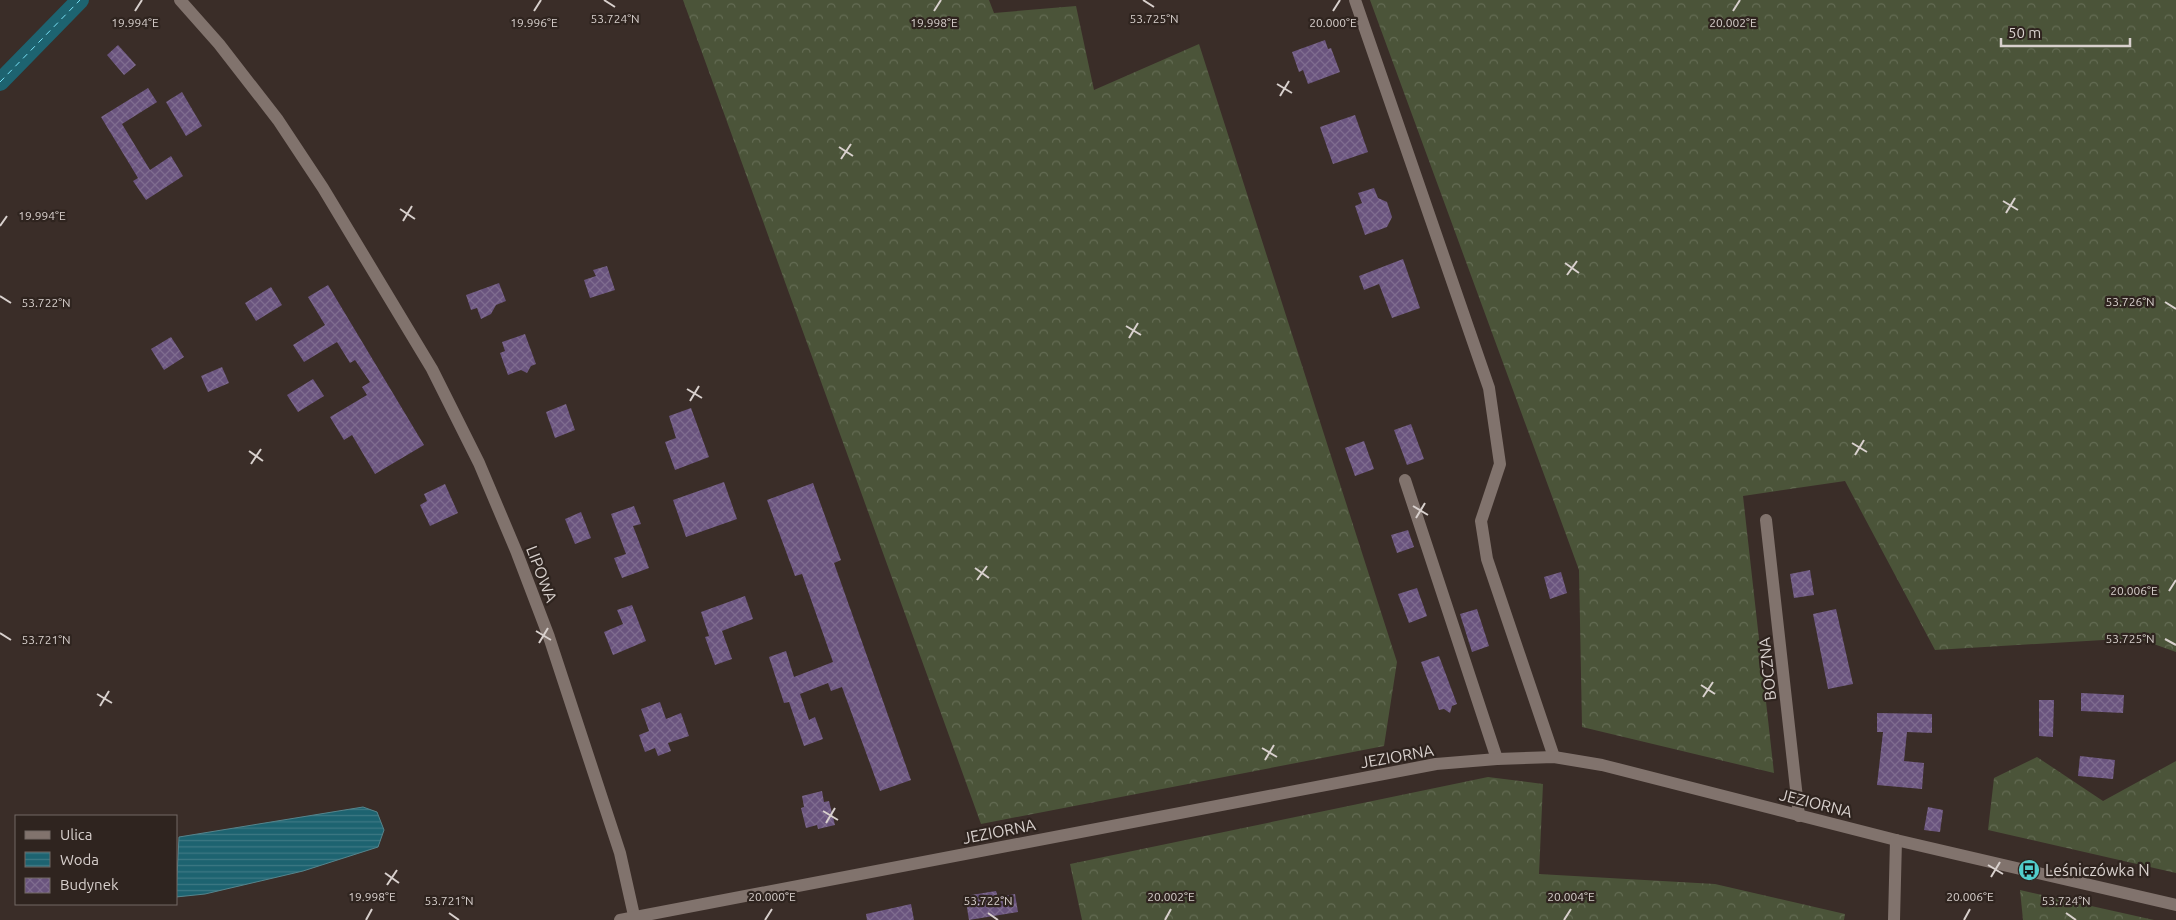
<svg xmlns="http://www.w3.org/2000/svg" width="2176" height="920" font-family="Ubuntu,sans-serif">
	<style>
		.forest { fill: url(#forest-crowns) }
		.water { fill: url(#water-rules); stroke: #55848c }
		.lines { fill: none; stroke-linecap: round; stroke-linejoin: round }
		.canal { stroke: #1d6370; stroke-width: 18 }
		.ferry { stroke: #7ae2f7; stroke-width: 1; stroke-dasharray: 6 5; stroke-linecap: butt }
		.building { fill: url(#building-cross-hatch) }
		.minor { stroke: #81736d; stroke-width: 12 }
		.ticks { fill: none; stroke: #d8d0cd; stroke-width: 2 }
		.labels { text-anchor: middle; stroke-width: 4.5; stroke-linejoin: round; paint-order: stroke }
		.street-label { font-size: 16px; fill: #d8d0cd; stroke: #2f241f }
		.poi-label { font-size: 16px; fill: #d8d0cd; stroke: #2f241f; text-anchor: start }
		.ticks-label { font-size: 12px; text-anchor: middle; fill: #d8d0cd; stroke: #2f241f; stroke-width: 4.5; stroke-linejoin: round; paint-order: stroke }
	</style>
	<defs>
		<pattern id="forest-crowns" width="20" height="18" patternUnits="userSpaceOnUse" patternTransform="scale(1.25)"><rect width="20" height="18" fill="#4b5439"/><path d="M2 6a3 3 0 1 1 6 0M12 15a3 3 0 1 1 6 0" fill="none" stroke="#646c54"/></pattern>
		<pattern id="water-rules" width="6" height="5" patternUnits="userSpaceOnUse" patternTransform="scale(1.25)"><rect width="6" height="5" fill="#1d6370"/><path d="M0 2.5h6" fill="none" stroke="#3d7883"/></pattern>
		<pattern id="building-cross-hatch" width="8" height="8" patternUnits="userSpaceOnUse" patternTransform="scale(1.25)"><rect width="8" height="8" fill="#6a547e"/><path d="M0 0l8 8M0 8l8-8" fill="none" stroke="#7f6c8f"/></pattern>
	</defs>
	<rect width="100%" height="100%" fill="#3a2d28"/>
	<g class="forest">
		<polygon points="683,0 989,0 994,13 1076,6 1094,90 1199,44 1397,662 1384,746 981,824"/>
		<polygon points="1370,0 2176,0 2176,652 2137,638 1935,650 1845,481 1743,496 1774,773 1582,727 1579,570"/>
		<polygon points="2037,757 2103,801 2176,761 2176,873 1988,830 1994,778"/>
		<polygon points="1488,777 1543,784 1539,874 1715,884 1845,914 1844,920 1082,920 1070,864"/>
		<polygon points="2020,890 2154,920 2023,920"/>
	</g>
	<polygon class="water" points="363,807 377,812 384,830 378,847 303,871 205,894 176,897 179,837"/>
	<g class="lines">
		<polyline class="canal" points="0,82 80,0"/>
		<polyline class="ferry" points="0,82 80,0"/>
	</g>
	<g class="building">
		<polygon points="1325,40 1328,49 1331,48 1340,72 1308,84 1303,70 1299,72 1292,52"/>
		<polygon points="118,45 136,65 124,75 107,55"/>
		<polygon points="148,88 157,102 122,124 150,170 171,156 183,176 146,200 133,181 138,178 101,117"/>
		<polygon points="182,92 202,126 186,136 166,102"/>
		<polygon points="1355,115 1368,152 1333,164 1320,127"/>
		<polygon points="1374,188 1378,198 1387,202 1392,217 1387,227 1365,235 1355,206 1362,203 1358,193"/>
		<polygon points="1403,259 1420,308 1392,318 1379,284 1364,290 1359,276"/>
		<polygon points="607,266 615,290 590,298 584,280 596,276 593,270"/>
		<polygon points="499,283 506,301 496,305 491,314 481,319 477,308 471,310 466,295"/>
		<polygon points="328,285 424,445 375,474 352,435 344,440 330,417 367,395 362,387 370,382 355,360 350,363 337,342 304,362 293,345 325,325 308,297"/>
		<polygon points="271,287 282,305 256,321 245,303"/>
		<polygon points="525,334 536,364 531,366 527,373 521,370 508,375 500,353 505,351 502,342"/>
		<polygon points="171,337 184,357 164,370 151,349"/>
		<polygon points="222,367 229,383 208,392 201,376"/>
		<polygon points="313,379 324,396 298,412 287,395"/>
		<polygon points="566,404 575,430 555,438 546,412"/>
		<polygon points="691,408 709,457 675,470 665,442 676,438 669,416"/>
		<polygon points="1411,424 1424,459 1407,465 1394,430"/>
		<polygon points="1364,441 1374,469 1355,476 1345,448"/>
		<polygon points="724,482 737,519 686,537 673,500"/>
		<polygon points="813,483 841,560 834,563 911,780 880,791 842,687 831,691 828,683 800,694 809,720 815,717 823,739 804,746 789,702 784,703 769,657 786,651 794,677 833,662 802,574 795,576 767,500"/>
		<polygon points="445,484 458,513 430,526 420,505 427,501 424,494"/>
		<polygon points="634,506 641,524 633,526 649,568 622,578 614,558 626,554 611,514"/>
		<polygon points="581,512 591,538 575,544 565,519"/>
		<polygon points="1408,530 1414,547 1397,553 1391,535"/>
		<polygon points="1810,570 1814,595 1794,598 1790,574"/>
		<polygon points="1561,572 1567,593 1550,599 1544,577"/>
		<polygon points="1417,588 1427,616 1409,623 1398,594"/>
		<polygon points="745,596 753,619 722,631 732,659 715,665 705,637 709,636 701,612"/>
		<polygon points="632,605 646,641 613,655 604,632 623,624 617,610"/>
		<polygon points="1477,609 1489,646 1472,652 1460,614"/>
		<polygon points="1836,609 1853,684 1828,689 1813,614"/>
		<polygon points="1439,656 1457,704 1452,706 1450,713 1444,709 1439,710 1421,662"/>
		<polygon points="2081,693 2124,695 2123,713 2081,711"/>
		<polygon points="2039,700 2054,700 2053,737 2039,736"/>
		<polygon points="660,702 666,719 681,713 689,736 668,743 671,751 658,756 655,748 645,752 639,735 649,731 641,709"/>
		<polygon points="1877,713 1932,714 1932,733 1907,732 1904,761 1924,763 1922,789 1877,785 1883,732 1877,732"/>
		<polygon points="2080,756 2115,760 2113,779 2078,776"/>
		<polygon points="822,791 824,802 829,801 835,825 818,829 817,825 806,828 801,808 804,807 802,796"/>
		<polygon points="1928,807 1943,810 1940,832 1924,830"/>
		<polygon points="996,891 998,897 1015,894 1018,912 969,920 965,896"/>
		<polygon points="911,904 914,920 867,920 866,914"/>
	</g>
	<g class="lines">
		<g class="minor">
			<polyline points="180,0 219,44 278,120 323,188 432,369 479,463 517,553 549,637 620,853 635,920"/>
			<polyline points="1355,0 1489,388 1500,464 1481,521 1487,559 1554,757"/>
			<polyline points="1405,480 1497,759"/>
			<polyline points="1766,520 1799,816"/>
			<polyline points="620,920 1436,764 1497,759 1554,757 1602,765 1896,840 2176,905"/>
			<polyline points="1894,920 1896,840"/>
		</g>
	</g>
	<path class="ticks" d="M604 0 615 7M1143 0 1154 7M135 11 142 0M534 11 541 0M934 11 941 0M1333 11 1340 0M1733 11 1740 0M1277 84 1292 93M1280 96 1289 81M839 147 853 156M841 159 851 144M2003 201 2018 210M400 209 415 219M2006 213 2015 198M403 221 412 206M0 226 7 216M1565 263 1579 273M1567 275 1577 261M0 296 11 303M2165 302 2176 309M1126 326 1141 335M1129 338 1138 323M687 389 702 398M690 401 699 386M1852 443 1867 452M249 451 263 461M1855 455 1864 440M251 464 261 449M1413 506 1428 515M1416 518 1425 503M975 568 989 578M977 580 987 566M2169 591 2176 580M536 631 551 640M0 633 11 640M2165 639 2176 645M539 643 548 628M1701 685 1715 694M97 694 112 703M1703 697 1713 682M100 706 109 691M1262 748 1277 757M1265 760 1274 745M823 811 838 820M826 823 835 808M1988 865 2003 874M385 873 399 883M1991 877 2000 862M387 885 397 870M449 913 459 920M988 913 998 920M2066 913 2076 920M366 920 372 909M765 920 772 909M1165 920 1171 909M1564 920 1571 909M1964 920 1970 909"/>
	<defs>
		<g id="bus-disc" transform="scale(1.125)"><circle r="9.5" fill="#52cdcc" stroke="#2f241f"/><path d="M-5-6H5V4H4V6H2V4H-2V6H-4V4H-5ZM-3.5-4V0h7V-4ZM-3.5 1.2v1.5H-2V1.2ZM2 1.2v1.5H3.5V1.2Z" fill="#111"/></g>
	</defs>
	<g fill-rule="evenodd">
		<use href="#bus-disc" x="2029" y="870"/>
	</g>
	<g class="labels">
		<g class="street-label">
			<text transform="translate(542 574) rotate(69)" y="6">LIPOWA</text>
			<text transform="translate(1767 669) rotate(-96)" y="6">BOCZNA</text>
			<text transform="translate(1397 756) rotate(-10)" y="6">JEZIORNA</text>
			<text transform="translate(1816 803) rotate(14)" y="6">JEZIORNA</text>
			<text transform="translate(999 831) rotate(-11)" y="6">JEZIORNA</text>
		</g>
		<g class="poi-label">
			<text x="2045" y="876">Leśniczówka N</text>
		</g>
	</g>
	<g class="ticks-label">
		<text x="615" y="23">53.724°N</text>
		<text x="1154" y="23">53.725°N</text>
		<text x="135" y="27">19.994°E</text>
		<text x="534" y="27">19.996°E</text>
		<text x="934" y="27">19.998°E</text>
		<text x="1333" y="27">20.000°E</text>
		<text x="1733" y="27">20.002°E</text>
		<text x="42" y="220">19.994°E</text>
		<text x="2130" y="306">53.726°N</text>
		<text x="46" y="307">53.722°N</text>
		<text x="2134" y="595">20.006°E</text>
		<text x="2130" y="643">53.725°N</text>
		<text x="46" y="644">53.721°N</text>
		<text x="372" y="901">19.998°E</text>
		<text x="772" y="901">20.000°E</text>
		<text x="1171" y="901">20.002°E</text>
		<text x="1571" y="901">20.004°E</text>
		<text x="1970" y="901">20.006°E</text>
		<text x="449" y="905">53.721°N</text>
		<text x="988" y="905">53.722°N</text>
		<text x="2066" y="905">53.724°N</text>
	</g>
	<rect x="15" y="815" width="162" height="90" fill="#2f241f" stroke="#736965"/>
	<rect x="25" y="831" width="25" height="8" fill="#81736d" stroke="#736965"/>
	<text x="60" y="840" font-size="15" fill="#d8d0cd">Ulica</text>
	<rect x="25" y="852" width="25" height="15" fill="url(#water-rules)" stroke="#736965"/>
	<text x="60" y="865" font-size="15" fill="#d8d0cd">Woda</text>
	<rect x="25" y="878" width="25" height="15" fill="url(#building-cross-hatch)" stroke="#736965"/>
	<text x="60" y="890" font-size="15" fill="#d8d0cd">Budynek</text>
	<path d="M2001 38v8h129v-8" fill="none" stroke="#d8d0cd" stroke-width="2.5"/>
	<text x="2008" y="38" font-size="15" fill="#d8d0cd" stroke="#2f241f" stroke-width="4" paint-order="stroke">50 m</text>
</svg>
